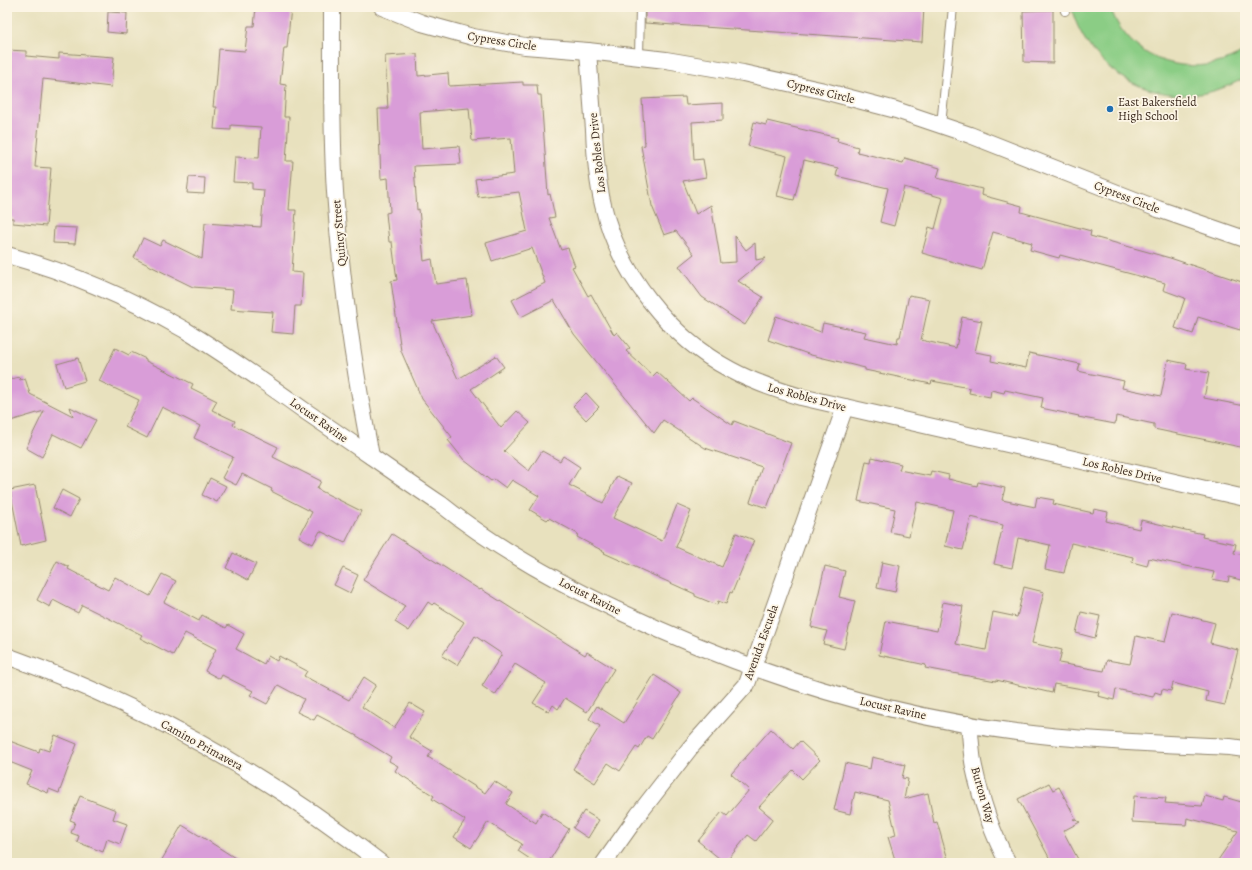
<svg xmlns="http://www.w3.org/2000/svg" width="1252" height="870" font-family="Alegreya,serif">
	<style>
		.green { fill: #8bcd85; stroke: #637c52 }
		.building { fill: #d99dd8 }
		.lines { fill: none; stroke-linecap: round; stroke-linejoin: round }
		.lane-casing { stroke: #92866e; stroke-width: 10 }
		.street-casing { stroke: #92866e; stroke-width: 18 }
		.lane { stroke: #fff; stroke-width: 8 }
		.street { stroke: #fff; stroke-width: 16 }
		.poi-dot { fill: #1f6fb2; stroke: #fcf5e5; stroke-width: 1.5 }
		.labels { text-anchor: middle; stroke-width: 3.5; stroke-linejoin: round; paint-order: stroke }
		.street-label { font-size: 12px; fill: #3b2a1e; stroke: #fcf5e5 }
		.poi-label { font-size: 12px; fill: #3b2a1e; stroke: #fcf5e5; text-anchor: start }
	</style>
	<rect width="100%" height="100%" fill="#fcf5e5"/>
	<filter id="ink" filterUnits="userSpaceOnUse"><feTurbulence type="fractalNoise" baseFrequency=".025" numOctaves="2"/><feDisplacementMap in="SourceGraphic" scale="8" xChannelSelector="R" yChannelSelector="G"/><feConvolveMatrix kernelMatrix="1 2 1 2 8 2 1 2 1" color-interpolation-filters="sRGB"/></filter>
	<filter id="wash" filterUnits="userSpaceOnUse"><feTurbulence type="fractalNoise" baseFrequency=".012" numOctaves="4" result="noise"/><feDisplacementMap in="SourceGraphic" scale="16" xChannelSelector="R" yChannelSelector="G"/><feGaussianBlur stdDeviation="0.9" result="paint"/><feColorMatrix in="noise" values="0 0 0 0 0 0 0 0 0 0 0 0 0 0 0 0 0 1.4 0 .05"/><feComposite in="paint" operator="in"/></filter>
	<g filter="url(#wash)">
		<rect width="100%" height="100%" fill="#e8e1be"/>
		<path class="green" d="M1071 7H1110C1114 17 1118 26 1125 34 1153 70 1208 75 1245 51V78C1231 85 1215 92 1199 94 1140 101 1086 64 1071 7Z"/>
		<g id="blocks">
			<g class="building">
				<polygon points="256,7 291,7 287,48 284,48 280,84 286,85 284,117 289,117 286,161 293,161 289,210 296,210 292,272 303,273 301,306 295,306 293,334 271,332 273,312 231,309 233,290 193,287 134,258 143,238 160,246 163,240 202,259 205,223 261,227 264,190 252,189 252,183 233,182 235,157 259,158 261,127 231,125 231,130 214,129 216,107 213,107 215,88 216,88 219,49 245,51 248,26 254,26"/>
				<polygon points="645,7 924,7 922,42 645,23"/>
				<polygon points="1053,10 1053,63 1024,62 1023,11"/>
				<polygon points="108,12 127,13 126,34 107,32"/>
				<polygon points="7,50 26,51 26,56 59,59 59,53 114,57 111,87 43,79 35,167 51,168 46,226 13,223 13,218 7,218"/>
				<polygon points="417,54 418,76 448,73 449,86 523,82 523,85 537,85 538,95 541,95 548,195 550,194 555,217 549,218 561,250 568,248 575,266 572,267 588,296 591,294 614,335 617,332 630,348 626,351 653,376 657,372 689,401 692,398 732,425 734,421 791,443 767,508 750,502 762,467 705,448 663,420 654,433 574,334 554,300 521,317 512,300 545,283 532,248 492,261 486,243 527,231 519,192 478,197 475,179 514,174 511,138 472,141 469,108 420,112 422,149 459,146 461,164 414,166 417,210 419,209 424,261 432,259 436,284 467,280 472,315 432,321 458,379 496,356 504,367 471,389 501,428 517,411 530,423 504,451 529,471 542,451 560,461 563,456 580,467 569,485 603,503 617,476 632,483 613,518 662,541 677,505 691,511 676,547 722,567 736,533 754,540 732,593 730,592 726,604 718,601 717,605 695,596 695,594 604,553 605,552 577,537 578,534 549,518 547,520 530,510 539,496 512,480 506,488 494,479 491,481 464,460 448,440 452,437 422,399 401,351 391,281 397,280 392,242 389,242 386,213 390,212 388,178 381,179 378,109 388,109 385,56"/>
				<polygon points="685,97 686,105 723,103 723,120 692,122 694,160 703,159 706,177 683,181 696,214 711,205 721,263 736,262 735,236 746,250 755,243 756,260 766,258 738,281 763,297 745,325 702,297 679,266 694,254 676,231 664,235 652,206 641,146 645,145 642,99"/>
				<polygon points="767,121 838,138 837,141 858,147 857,152 903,163 905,158 940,168 937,178 982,189 981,195 1022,206 1021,212 1091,231 1090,236 1170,258 1245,283 1245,315 1240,330 1198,317 1193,334 1175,328 1185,298 1163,290 1165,283 1060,255 1059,258 1030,250 1032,243 993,232 982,270 922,253 929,227 935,229 943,198 904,187 894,226 880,222 888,188 836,176 838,168 804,160 794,200 777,196 787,156 748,146 754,122 766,125"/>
				<polygon points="189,177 205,178 204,194 187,193"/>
				<polygon points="54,227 77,228 75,244 53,243"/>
				<polygon points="909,295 930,299 921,340 956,348 962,317 982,321 975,352 992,355 991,361 1026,368 1029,353 1080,364 1078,371 1124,381 1122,388 1161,396 1168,360 1187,364 1186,369 1209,373 1204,398 1245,406 1245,448 1154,429 1154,424 1116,416 1115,424 1078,417 1079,416 1041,408 1043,398 1005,390 1004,393 991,390 990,397 969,393 970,388 932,381 931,384 865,370 865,368 811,355 768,340 776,316 821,332 823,323 866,332 864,337 897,344 898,337 900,337"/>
				<polygon points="115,348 129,355 131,352 146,359 146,361 193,384 191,388 217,401 212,410 235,421 233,425 278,447 273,457 321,481 317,489 361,511 345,543 320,531 313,544 299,537 312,512 271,491 272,489 242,474 236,485 222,478 233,457 194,438 200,426 162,407 147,438 125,427 139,400 99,381"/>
				<polygon points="78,358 85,381 64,387 57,364"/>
				<polygon points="19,377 20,380 25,378 30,394 73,416 70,407 96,420 81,448 53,434 42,457 26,448 44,411 7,422 7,380"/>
				<polygon points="586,393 599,407 586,420 573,406"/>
				<polygon points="872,457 901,464 899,470 930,476 931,471 949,475 948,479 977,486 978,482 1005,488 1002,500 1035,507 1037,497 1054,500 1053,504 1093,513 1094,509 1108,512 1106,521 1139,529 1141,520 1203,534 1202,537 1236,544 1234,553 1245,555 1245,581 1229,577 1228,582 1212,579 1214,572 1149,558 1147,566 1132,562 1133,557 1071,543 1064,573 1045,569 1050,545 1018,538 1012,568 994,564 1003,525 971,517 963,550 945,546 953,510 917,502 909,536 890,532 895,509 858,501 866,461 871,462"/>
				<polygon points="210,478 226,486 217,502 202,495"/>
				<polygon points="35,485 46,540 21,546 10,490"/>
				<polygon points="62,490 79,499 70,517 53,508"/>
				<polygon points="392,534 480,590 481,589 585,655 587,652 614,669 587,712 565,698 558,709 553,705 549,712 533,703 546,683 515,664 495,695 482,686 502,654 475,636 457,665 442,656 464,622 434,603 432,605 428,602 409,631 395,622 405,606 363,580"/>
				<polygon points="233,553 256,564 248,580 226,568"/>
				<polygon points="57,561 69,567 68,569 108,590 115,577 150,596 162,574 176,581 164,602 199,621 202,615 226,628 228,625 244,634 236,649 264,664 268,656 277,661 279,656 307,671 304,676 349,700 364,677 376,685 362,707 394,728 410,703 425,712 409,737 432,751 428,757 485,793 494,781 513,793 506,804 536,823 542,812 569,829 548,863 536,863 518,851 522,844 488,822 471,848 454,837 465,820 432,799 434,796 395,771 398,766 389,761 391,757 357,736 317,715 314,720 297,712 304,699 278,685 267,704 250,695 253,691 222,675 220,679 205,671 216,649 185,633 173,655 140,638 142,635 82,605 78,613 53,600 50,607 37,600"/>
				<polygon points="882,562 900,566 895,592 877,588"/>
				<polygon points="825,566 845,571 839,597 855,601 844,649 823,644 827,631 811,627"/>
				<polygon points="343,568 358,575 350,593 334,585"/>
				<polygon points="1024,587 1044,592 1032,643 1062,650 1059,663 1104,671 1107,660 1130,664 1136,636 1165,642 1172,612 1215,623 1210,643 1238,650 1225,705 1206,701 1208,692 1173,683 1171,691 1162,689 1161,694 1155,692 1153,697 1116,689 1114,700 1098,696 1099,692 1054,684 1052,693 996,680 996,681 925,668 926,665 879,655 886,621 937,631 943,602 963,606 956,644 986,650 993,612 1017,617"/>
				<polygon points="1081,612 1100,616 1095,638 1076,633"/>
				<polygon points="654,675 681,693 652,739 647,736 639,749 636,747 620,771 608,763 595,783 573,769 600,726 589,719 597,706 624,723"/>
				<polygon points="771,729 793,749 800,741 820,760 802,779 793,770 759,807 773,819 756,841 748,835 725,863 698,841 722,812 727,816 749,790 731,774"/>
				<polygon points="55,735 77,744 59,793 49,789 48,793 26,784 32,771 7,761 7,740 39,752 40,748 49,751"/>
				<polygon points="872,757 905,765 902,778 908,779 904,799 928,793 934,823 937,822 949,863 896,863 888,837 896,835 888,800 855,792 850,814 834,810 845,763 870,769"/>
				<polygon points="1049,783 1053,790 1059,787 1076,819 1073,819 1080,822 1063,831 1080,863 1052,863 1018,799"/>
				<polygon points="80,796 116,810 113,819 127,824 120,844 107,839 103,852 77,842 79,836 71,833 75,822 70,820"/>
				<polygon points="1134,796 1166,798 1165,803 1202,806 1205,796 1223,801 1224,797 1245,803 1245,863 1216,863 1238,831 1187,818 1186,825 1132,822"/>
				<polygon points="584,811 599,820 588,838 573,828"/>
				<polygon points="182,825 210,842 243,863 160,863"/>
			</g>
		</g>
	</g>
	<g filter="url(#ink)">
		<use href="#blocks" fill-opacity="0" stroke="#92866e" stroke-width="1"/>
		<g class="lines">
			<g class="lane-casing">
				<g id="lane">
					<polyline points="1064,7 1065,11"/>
					<polyline points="639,57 640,7"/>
					<polyline points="941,125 953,7"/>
				</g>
			</g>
			<g class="street-casing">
				<g id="street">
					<path d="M332 7C332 69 331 130 335 192 341 281 354 369 371 456"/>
					<polyline points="382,7 422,23 473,37 525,46 588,51 666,60 743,73 820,90 896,110 970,135 1158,209 1245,239"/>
					<path d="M588 51C590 77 592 104 594 130 595 155 597 180 603 205 618 272 670 338 731 370 753 382 777 390 801 397L1245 498"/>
					<path d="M7 255C69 272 129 298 185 330 226 355 266 383 305 411 351 442 396 474 442 505 497 549 559 583 623 613 754 675 896 719 1041 735 1104 742 1167 744 1230 747L1245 749"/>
					<path d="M7 656C142 704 268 775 381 863"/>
					<path d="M969 724C971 739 971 753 974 767 981 800 992 833 1008 863"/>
					<polyline points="604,863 638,815 690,748 747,684 845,407"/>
				</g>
			</g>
			<use href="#lane" class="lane"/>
			<use href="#street" class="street"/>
		</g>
	</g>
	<circle class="poi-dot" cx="1110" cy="109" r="4"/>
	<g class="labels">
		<g class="street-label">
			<text transform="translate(502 41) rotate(9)" y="4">Cypress Circle</text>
			<text transform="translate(821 91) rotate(14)" y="4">Cypress Circle</text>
			<text transform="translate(597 153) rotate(-96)" y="4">Los Robles Drive</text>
			<text transform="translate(1127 197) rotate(21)" y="4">Cypress Circle</text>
			<text transform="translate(339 233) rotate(-95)" y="4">Quincy Street</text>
			<text transform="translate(807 397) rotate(15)" y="4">Los Robles Drive</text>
			<text transform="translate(319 420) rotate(35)" y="4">Locust Ravine</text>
			<text transform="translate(1122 470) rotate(13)" y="4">Los Robles Drive</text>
			<text transform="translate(590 596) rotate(27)" y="4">Locust Ravine</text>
			<text transform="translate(761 642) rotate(-70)" y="4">Avenida Escuela</text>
			<text transform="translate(893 708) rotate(13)" y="4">Locust Ravine</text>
			<text transform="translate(202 745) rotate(29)" y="4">Camino Primavera</text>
			<text transform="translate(983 795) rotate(74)" y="4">Burton Way</text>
		</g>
		<g class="poi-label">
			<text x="1118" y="106">East Bakersfield<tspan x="1118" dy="14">High School</tspan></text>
		</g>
	</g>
	<rect width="1252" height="870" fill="none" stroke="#fcf5e5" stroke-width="24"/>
</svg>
